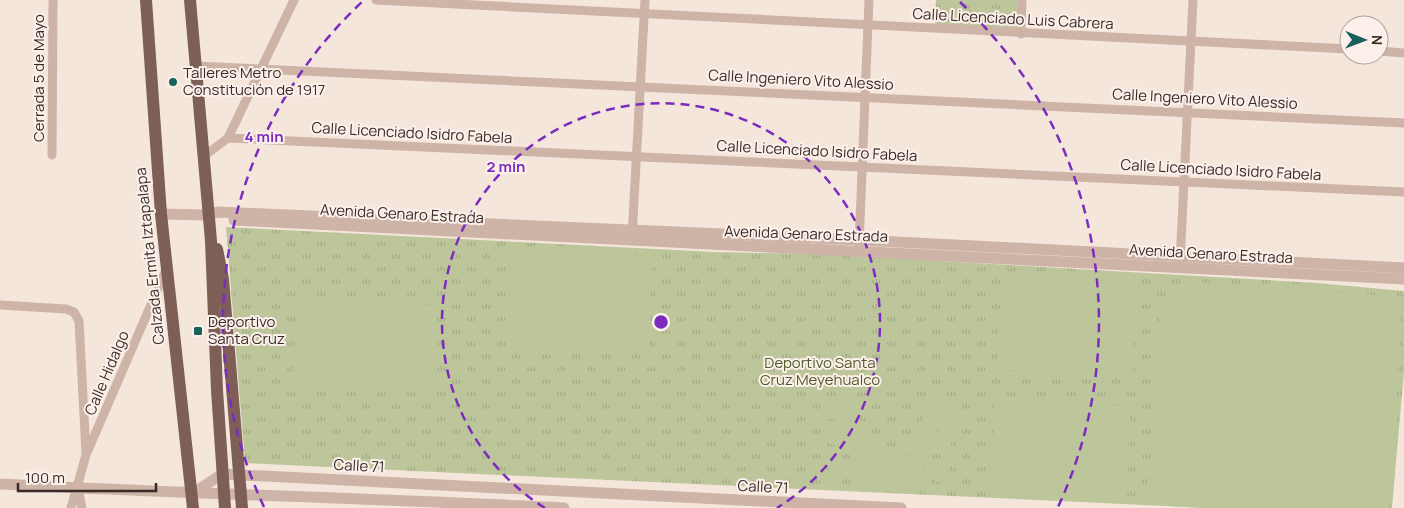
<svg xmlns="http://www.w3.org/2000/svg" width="1404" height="508" font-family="Manrope,sans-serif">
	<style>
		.grass { fill: url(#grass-tufts) }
		.pitch { fill: #bdc69b }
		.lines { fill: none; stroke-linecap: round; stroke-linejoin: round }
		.minor { stroke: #ceb3a7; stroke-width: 9 }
		.tertiary { stroke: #ceb3a7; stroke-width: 11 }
		.primary { stroke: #7e5f58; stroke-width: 12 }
		.ring { fill: none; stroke: #7b2cbf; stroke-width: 2.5; stroke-dasharray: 9 6 }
		.poi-dot { fill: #19605b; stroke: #fcf1ea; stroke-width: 2 }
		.labels { text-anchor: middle; stroke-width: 4; stroke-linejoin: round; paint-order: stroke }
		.street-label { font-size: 15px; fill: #3a2b28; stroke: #fcf1ea }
		.poi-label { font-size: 15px; fill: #3a2b28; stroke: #fcf1ea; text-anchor: start }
		.park-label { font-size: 15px; fill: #505b29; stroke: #fcf1ea }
		.centre { fill: #7b2cbf; stroke: #fcf1ea; stroke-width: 2.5 }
		.ring-label { font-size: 15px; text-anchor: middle; font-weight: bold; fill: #7b2cbf; stroke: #fcf1ea; stroke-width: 4; stroke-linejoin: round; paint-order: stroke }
	</style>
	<defs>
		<pattern id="grass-tufts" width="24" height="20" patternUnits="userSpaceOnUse" patternTransform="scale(1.25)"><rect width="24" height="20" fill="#bdc69b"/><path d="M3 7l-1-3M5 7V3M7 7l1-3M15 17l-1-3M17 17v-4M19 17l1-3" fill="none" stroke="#a3aa86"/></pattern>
	</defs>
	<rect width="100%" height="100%" fill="#f5e6dc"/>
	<g class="grass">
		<polygon points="936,0 1022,0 1021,32 935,27"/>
		<polygon points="226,227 715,252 821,254 1317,283 1404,291 1404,371 1392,508 1208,508 245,463"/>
	</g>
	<g class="pitch">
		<polygon points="512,250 652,256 649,352 508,347"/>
		<polygon points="1002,274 1137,280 1132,376 997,370"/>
		<polygon points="1191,282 1402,297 1389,508 1200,508 1147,504 1161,304"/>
		<polygon points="297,298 436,306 431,392 293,385"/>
		<polygon points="825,399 861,401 860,420 824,419"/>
		<polygon points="995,400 1130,406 1126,502 991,495"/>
		<polygon points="923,404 959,405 959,425 922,424"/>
		<polygon points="830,425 868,427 867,446 830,444"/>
		<polygon points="915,430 952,431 951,450 914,449"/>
		<polygon points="829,453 841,453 840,478 828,477"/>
		<polygon points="856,453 922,456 925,460 924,483 920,486 855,483 852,479 853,456"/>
		<polygon points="937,458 949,458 948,483 936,482"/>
	</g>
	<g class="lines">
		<g class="minor">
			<polyline points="376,0 1349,49"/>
			<polyline points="1021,34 1022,0"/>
			<polyline points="1379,51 1404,53"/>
			<polyline points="196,66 1404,123"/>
			<polyline points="228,138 1404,192"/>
			<polyline points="52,155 53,0"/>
			<polyline points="204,156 228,138 294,0"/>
			<polyline points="632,237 645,0"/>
			<polyline points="859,245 869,0"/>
			<polyline points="1180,262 1193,0"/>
			<polyline points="0,305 66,309 74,312 79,321 86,453"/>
			<polyline points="78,488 82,508"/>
			<polyline points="71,508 86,455 166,270"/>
		</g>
		<g class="tertiary">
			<polyline points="161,214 208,215 218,212 859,240 1404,268"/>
			<polyline points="234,220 1404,279"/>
			<path d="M0 484C188 494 376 498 564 508"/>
			<polyline points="192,494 222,474 901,508"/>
		</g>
		<g class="primary">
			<polyline points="146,0 161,214 193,508"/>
			<polyline points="190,0 211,241 217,390 225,508"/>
			<polyline points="217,249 223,279 242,508"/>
		</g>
	</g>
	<g class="ring">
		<path d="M545 508A219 219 0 1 1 777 508"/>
		<path d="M264 507A438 438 0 0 1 362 2M960 2A438 438 0 0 1 1058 507"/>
	</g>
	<g class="poi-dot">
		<circle cx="173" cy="82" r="5"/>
		<rect x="193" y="326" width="10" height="10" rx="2.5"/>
	</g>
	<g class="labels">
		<g class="street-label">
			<text transform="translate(1013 19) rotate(3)" y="5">Calle Licenciado Luis Cabrera</text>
			<text transform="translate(39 78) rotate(-90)" y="5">Cerrada 5 de Mayo</text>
			<text transform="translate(801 80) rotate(3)" y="5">Calle Ingeniero Vito Alessio</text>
			<text transform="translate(1205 99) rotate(3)" y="5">Calle Ingeniero Vito Alessio</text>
			<text transform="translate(412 133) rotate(3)" y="5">Calle Licenciado Isidro Fabela</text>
			<text transform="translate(817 151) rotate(3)" y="5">Calle Licenciado Isidro Fabela</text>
			<text transform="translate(1221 170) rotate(3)" y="5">Calle Licenciado Isidro Fabela</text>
			<text transform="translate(402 214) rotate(3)" y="5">Avenida Genaro Estrada</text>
			<text transform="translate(806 234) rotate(2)" y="5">Avenida Genaro Estrada</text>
			<text transform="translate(1211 254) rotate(3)" y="5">Avenida Genaro Estrada</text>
			<text transform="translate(150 256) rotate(-96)" y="5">Calzada Ermita Iztapalapa</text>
			<text transform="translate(107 373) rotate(-67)" y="5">Calle Hidalgo</text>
			<text transform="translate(359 466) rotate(3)" y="5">Calle 71</text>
			<text transform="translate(763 487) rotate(3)" y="5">Calle 71</text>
		</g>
		<g class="poi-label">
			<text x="183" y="78">Talleres Metro<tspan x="183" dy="17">Constitución de 1917</tspan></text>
			<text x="208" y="327">Deportivo<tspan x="208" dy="17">Santa Cruz</tspan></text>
		</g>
		<g class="park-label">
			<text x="820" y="368">Deportivo Santa<tspan x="820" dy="17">Cruz Meyehualco</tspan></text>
		</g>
	</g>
	<circle cx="661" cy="322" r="8" class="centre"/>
	<g class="ring-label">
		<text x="264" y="142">4 min</text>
		<text x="506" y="172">2 min</text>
	</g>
	<g transform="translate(1364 40) rotate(91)"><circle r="24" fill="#fcf1ea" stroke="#aea29c"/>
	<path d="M0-4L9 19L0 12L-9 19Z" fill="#19605b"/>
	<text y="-8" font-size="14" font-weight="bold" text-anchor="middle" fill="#3a2b28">N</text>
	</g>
	<path d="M18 483v8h138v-8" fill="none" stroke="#3a2b28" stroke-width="2.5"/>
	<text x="25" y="483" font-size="15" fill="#3a2b28" stroke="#fcf1ea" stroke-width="4" paint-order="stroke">100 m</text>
</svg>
